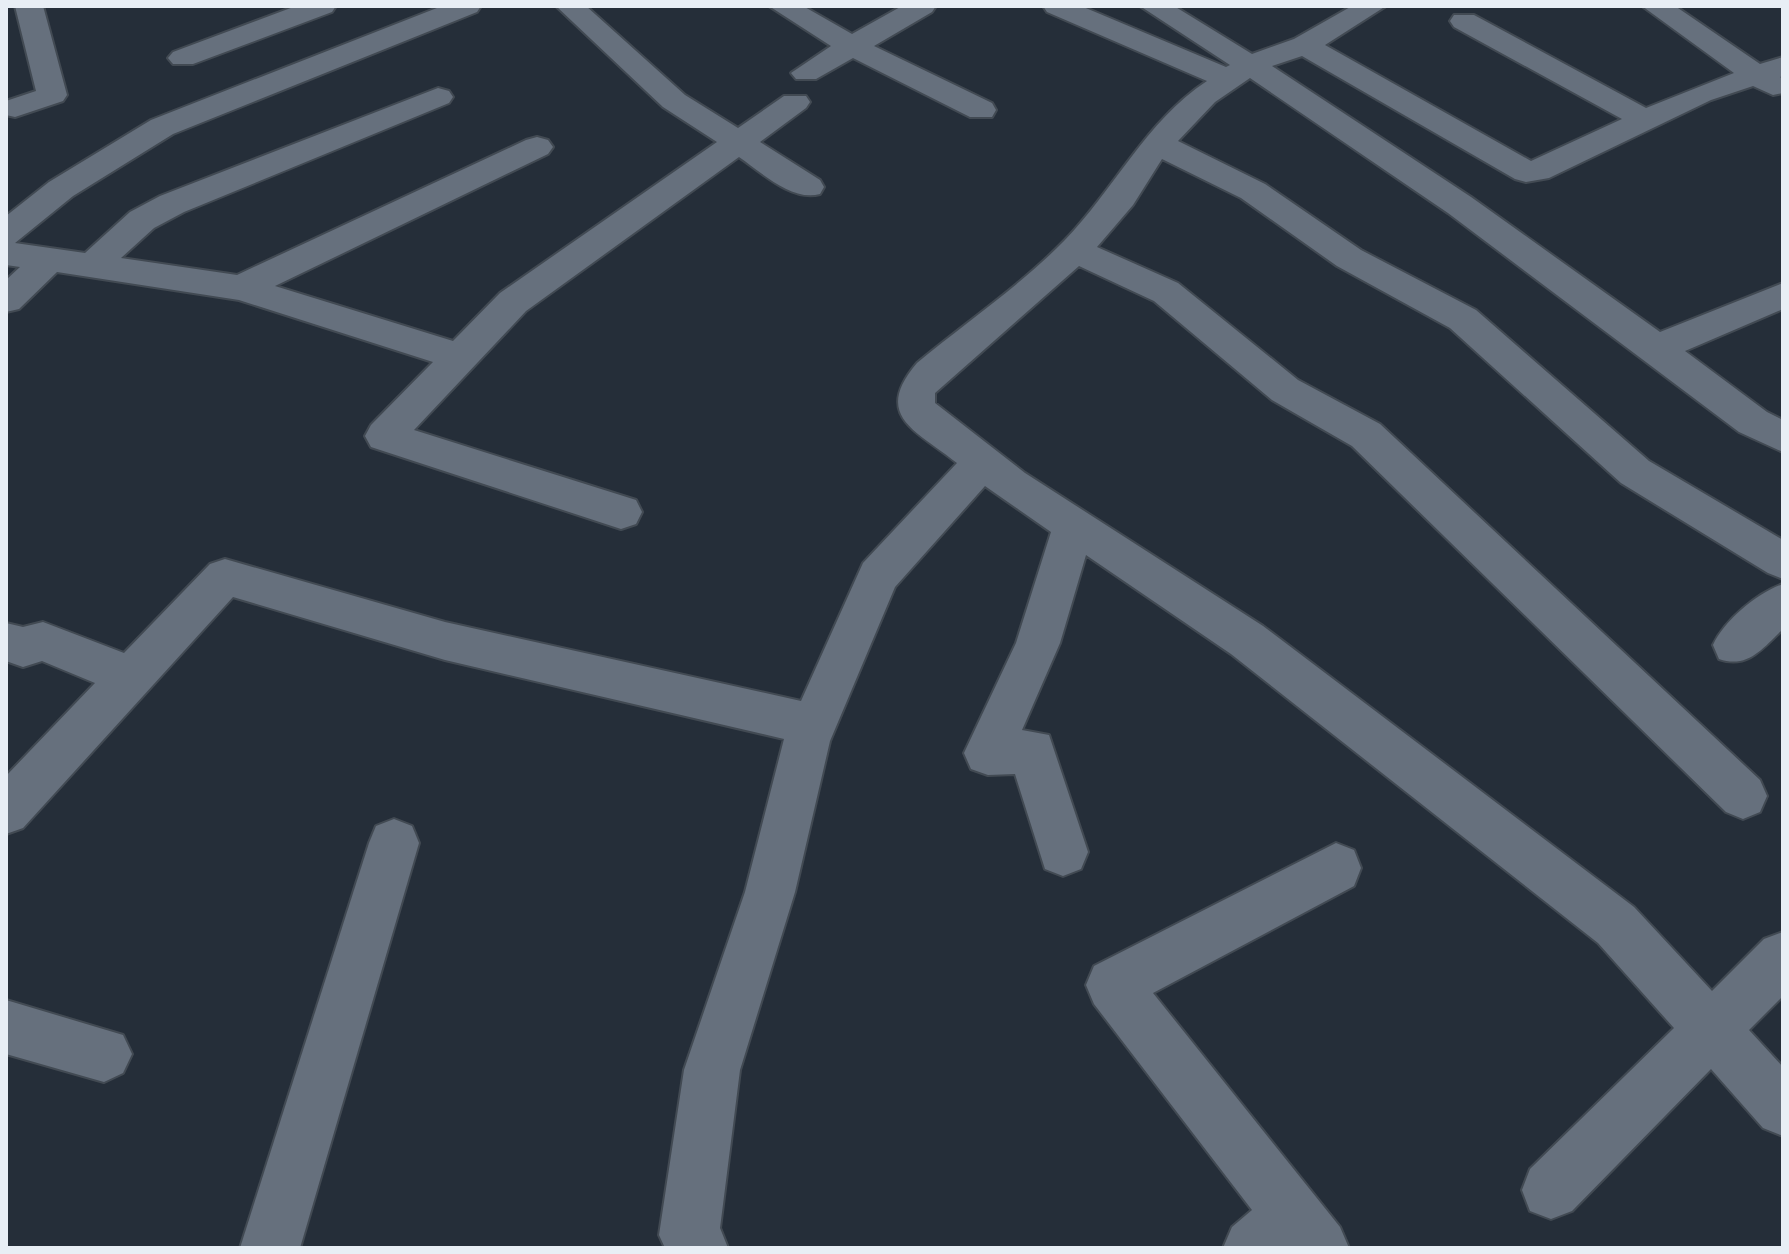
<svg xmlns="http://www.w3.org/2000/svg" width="1789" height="1254" font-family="'IBM Plex Sans',sans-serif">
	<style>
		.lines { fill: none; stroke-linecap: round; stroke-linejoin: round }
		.minor-casing { stroke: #424a53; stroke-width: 4 }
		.minor { fill: #66707d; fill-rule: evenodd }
	</style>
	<rect width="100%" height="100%" fill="#252e39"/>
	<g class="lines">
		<g class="minor-casing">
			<g id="minor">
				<polygon points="15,6 43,6 67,95 63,101 15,117 6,115 6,101 36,91"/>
				<polygon points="296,6 336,6 332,12 193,64 173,64 168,58 173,52"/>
				<path d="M442 6H481L477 12 173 134 73 196 15 243 85 253 130 212 160 196 438 88 449 91 453 97 449 103 184 212 154 228 121 258 237 275 526 140 537 137 548 140 553 147 548 154 275 286 453 341 500 293 717 142 663 107 556 6H586L685 95 738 128 784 96H806L810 102 806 108 760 142 820 180 824 187 820 194C792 202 761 172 739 157L526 311 414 430 636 500 642 512 636 524 621 529 371 447 365 436 371 425 433 362 239 300 57 272 19 309 6 312V280L20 267 6 265V216L49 182 151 120Z"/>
				<polygon points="769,6 803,6 852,34 902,6 936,6 932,12 874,46 992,103 996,110 992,117 970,117 853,58 816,79 796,79 791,73 831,46"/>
				<path d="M1043 6H1081L1226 67 1230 65 1140 6H1174L1252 54 1294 39 1352 6H1386L1325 45 1531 161 1622 119 1454 27 1450 21 1454 15H1474L1646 108 1734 73 1642 6H1675L1760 64 1783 57V76L1780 77 1783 79V93L1773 95 1753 86 1711 100 1549 178 1526 182 1515 179 1302 56 1272 66 1471 197 1660 332 1783 283V309L1685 351 1767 412 1783 420V452L1739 432 1448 213 1250 78 1215 102 1178 141 1265 184 1361 250 1476 310 1649 461 1783 540V579L1768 573 1621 483 1450 328 1337 266 1241 198 1162 159 1133 205 1097 247 1178 283 1298 380 1380 424 1760 780 1767 796 1760 812 1743 819 1726 812 1352 446 1272 400 1154 301 1079 266 935 393V403L1025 473 1263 626 1634 907 1712 991 1764 939 1783 932V996L1749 1030 1783 1067V1136L1763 1128 1711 1069 1572 1211 1551 1219 1530 1211 1522 1190 1530 1169 1674 1028 1598 943 1231 654 1086 555 1060 643 1022 730 1049 735 1088 852 1081 869 1063 876 1045 869 1015 774 988 775 971 769 964 753 1016 643 1051 532 985 486 895 587 830 741 795 892 740 1070 720 1228 728 1248H665L659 1235 684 1070 745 892 784 739 445 660 233 597 23 828 6 834V776L95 683 42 661 23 667 6 661V623L23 627 43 622 124 653 210 564 225 559 445 622 801 701 863 563 957 463C916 430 872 416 917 363 965 323 1020 286 1064 241 1114 190 1146 121 1207 81L1047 12Z"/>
				<path d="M1783 584V629C1763 648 1748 669 1719 659L1713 645C1725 620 1757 593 1783 584Z"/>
				<polygon points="394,819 412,826 419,843 300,1248 240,1248 369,843 376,826"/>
				<polygon points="1336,843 1354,850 1361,868 1354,886 1153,993 1340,1227 1349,1248 1223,1248 1232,1227 1252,1210 1094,1004 1086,985 1094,966"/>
				<polygon points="6,1000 123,1035 132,1054 123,1073 104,1082 6,1054"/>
			</g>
		</g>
		<use href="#minor" class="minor"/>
	</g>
	<rect width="1789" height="1254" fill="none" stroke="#e8eef5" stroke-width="16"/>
</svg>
